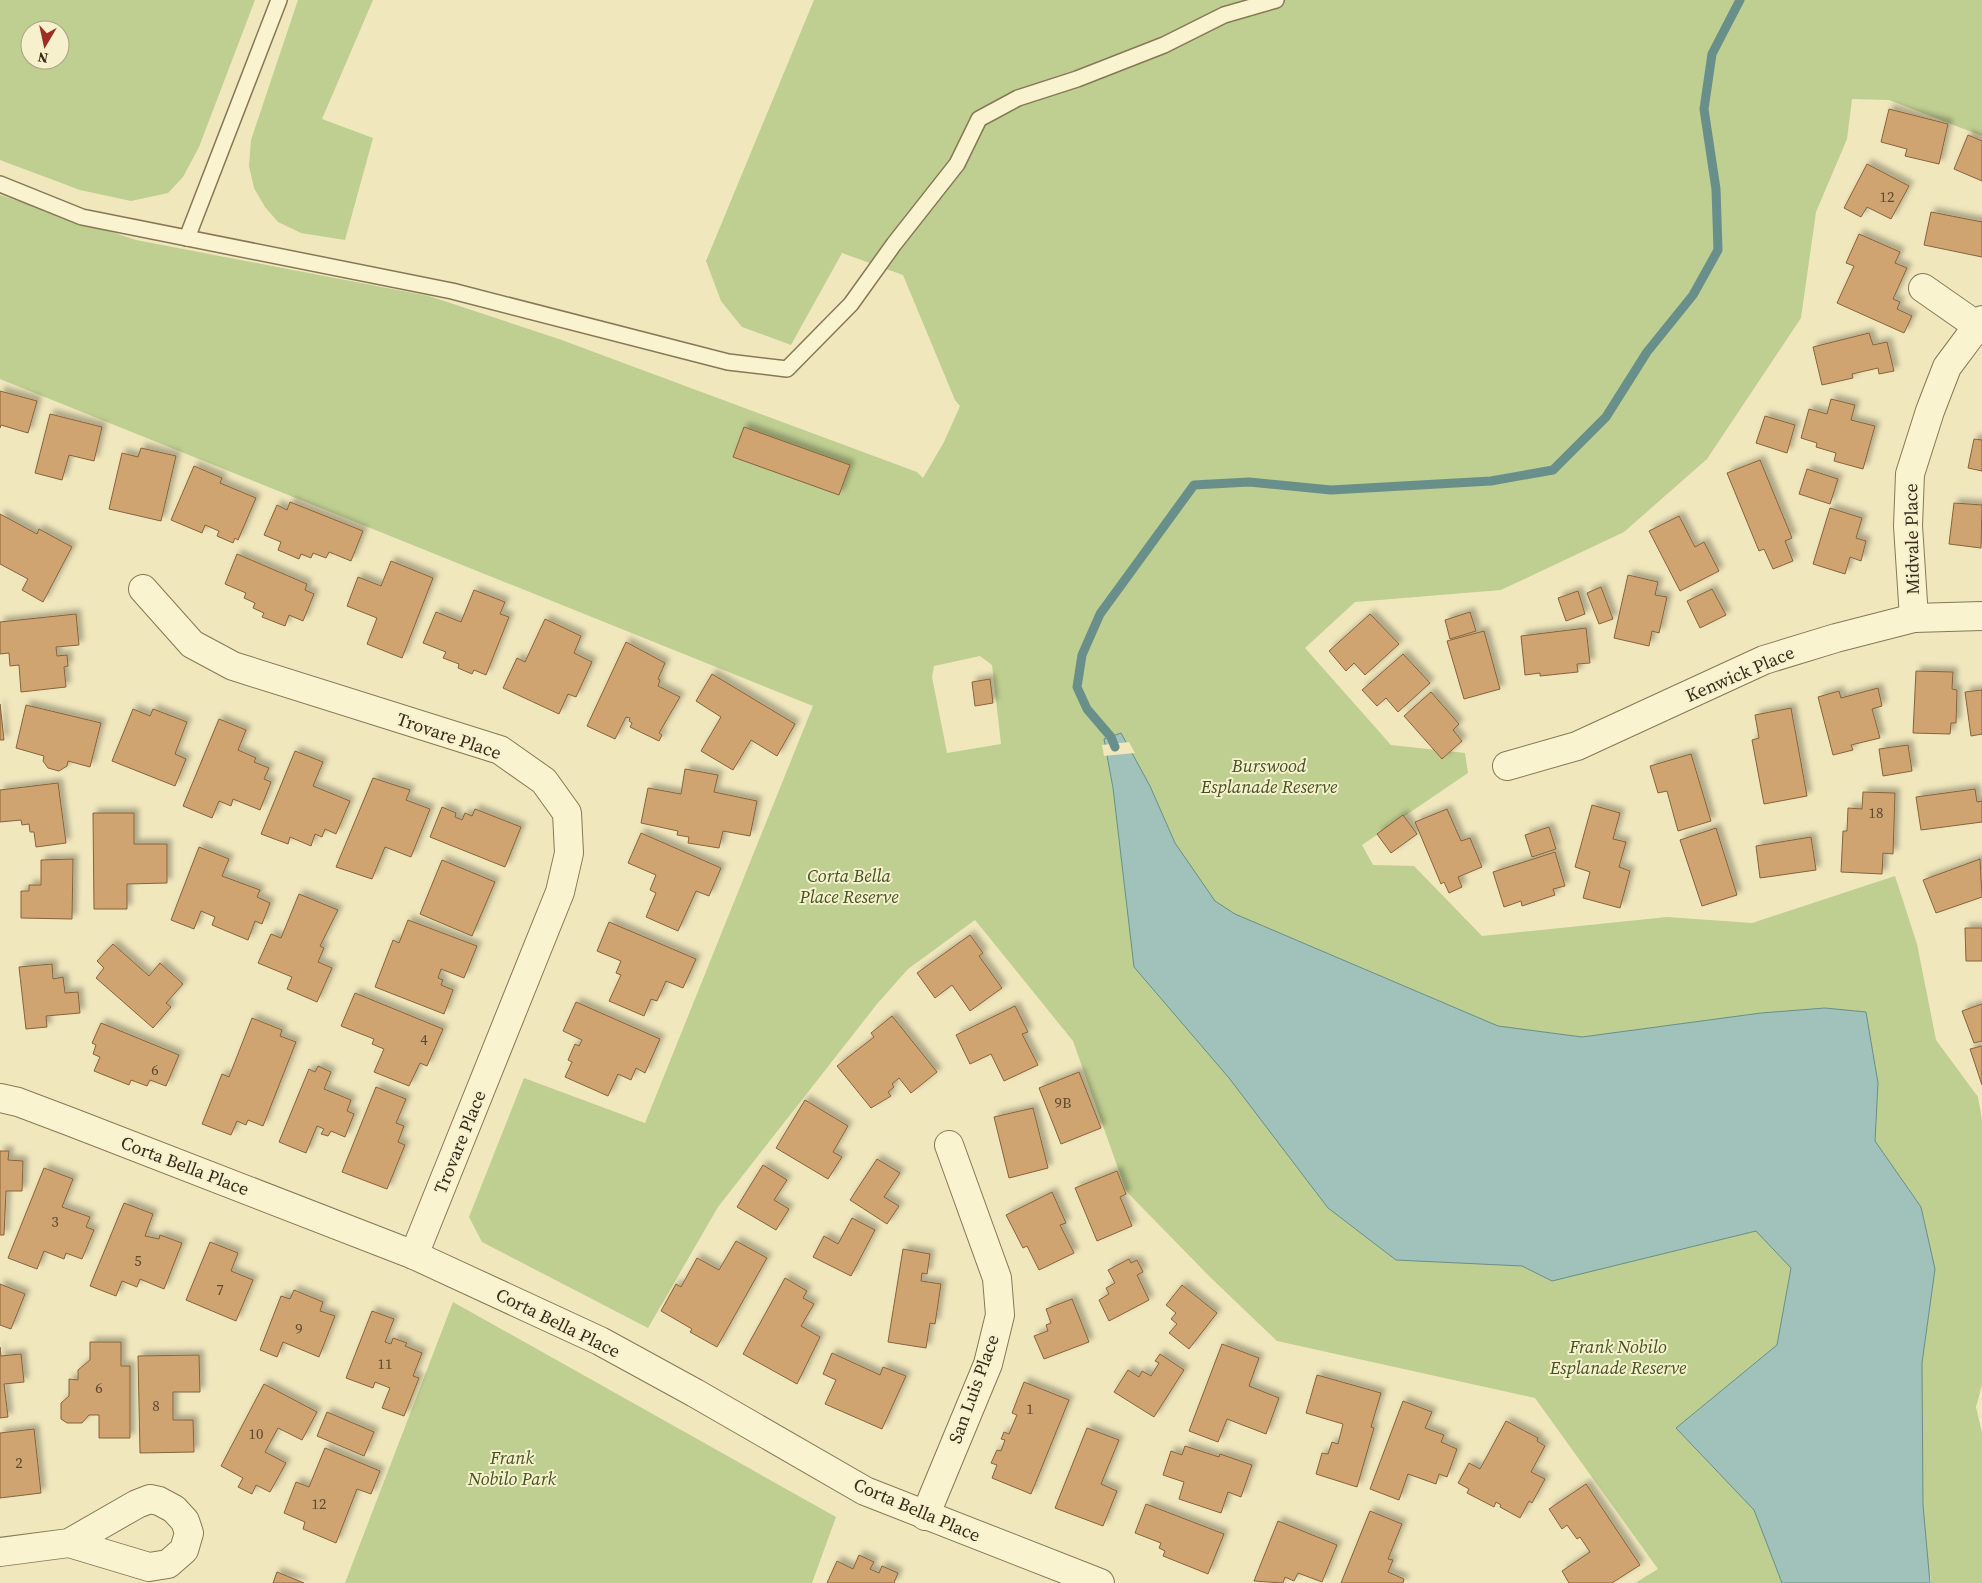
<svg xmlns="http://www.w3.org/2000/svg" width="1982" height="1583" font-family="'Source Serif 4',serif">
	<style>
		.green { fill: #bfce91; fill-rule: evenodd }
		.water { fill: #a1c1bb; stroke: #688f8a }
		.pier { fill: #f0e7bd }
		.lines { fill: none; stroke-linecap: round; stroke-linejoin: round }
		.stream { stroke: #688f8a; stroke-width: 9 }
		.building { fill: #d0a471; stroke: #88633a; filter: url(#shadow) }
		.lane-casing { stroke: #875; stroke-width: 18 }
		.street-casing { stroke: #875; stroke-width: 30 }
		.lane { stroke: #faf3d0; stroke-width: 15 }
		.street { stroke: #faf3d0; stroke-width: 28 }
		.labels { text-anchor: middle; stroke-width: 4; stroke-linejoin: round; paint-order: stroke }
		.number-label { font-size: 15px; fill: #5d4a30 }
		.street-label { font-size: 18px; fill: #372c1b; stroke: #f7f0cd }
		.park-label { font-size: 18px; font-style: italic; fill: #415421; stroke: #f7f0cd }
	</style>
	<defs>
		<filter id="shadow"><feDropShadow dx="4.5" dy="-4.5" stdDeviation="2.5" flood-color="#0004"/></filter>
	</defs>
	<rect width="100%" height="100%" fill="#f0e7bd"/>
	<g class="green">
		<path d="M0 0H255L199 147 183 177 168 193 131 201 80 190 0 160ZM30 30H60V60H30Z"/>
		<polygon points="298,0 373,0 322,119 373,138 345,240 301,233 278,222 265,207 254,188 249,166 251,140"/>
		<path d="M814 0H1982V136L1889 100 1852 99 1847 139 1816 212 1801 318 1707 459 1624 532 1501 590 1355 602 1305 648 1391 745 1465 753 1468 773 1362 845 1373 865 1414 866 1482 936 1667 917 1752 923 1895 876 1917 944 1936 1040 1978 1097 1982 1120V1384L1976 1407 1982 1433V1583H1931L1930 1572V1583H1635L1658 1569 1535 1398 1277 1341 1211 1278 1126 1191 1073 1041 975 920 908 969 877 1004 718 1207 648 1328 482 1242 469 1217 524 1078 645 1123 813 706 0 379V195L136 240 429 296 559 339 917 472 923 478 944 442 960 406 955 400 903 275 842 253 791 345 742 327 721 301 706 261ZM980 656 992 665 1001 744 947 753 932 677 934 666Z"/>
		<polygon points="453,1302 836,1517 812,1583 345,1583"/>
	</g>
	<polygon class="water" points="1121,733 1150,786 1175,843 1215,901 1235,914 1498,1026 1582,1037 1761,1013 1825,1008 1866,1012 1878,1083 1875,1141 1921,1207 1935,1269 1922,1363 1923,1505 1930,1583 1782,1583 1754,1510 1676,1428 1777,1345 1791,1268 1756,1231 1552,1281 1522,1266 1396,1260 1328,1208 1229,1078 1134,967 1113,788 1104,739"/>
	<polygon class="pier" points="1129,742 1135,753 1104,756 1102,745"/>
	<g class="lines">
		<polyline class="stream" points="1115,747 1111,737 1087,709 1077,687 1082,655 1100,614 1194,485 1249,482 1331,490 1491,481 1553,470 1606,417 1647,352 1693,295 1718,250 1716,189 1704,109 1712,54 1740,0"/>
	</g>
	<g class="building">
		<polygon points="1889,109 1948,124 1939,164 1905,156 1907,149 1881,142"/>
		<polygon points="1968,135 1982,141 1982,181 1954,169"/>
		<polygon points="1867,164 1909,186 1891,219 1867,207 1861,217 1844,208"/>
		<polygon points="1931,212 1982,222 1982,257 1924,245"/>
		<polygon points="1859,234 1900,252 1895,263 1907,268 1893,299 1900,302 1897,309 1912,316 1904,333 1837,303 1854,266 1846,263"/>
		<polygon points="1869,333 1873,345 1887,342 1894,371 1879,374 1878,368 1852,374 1853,378 1822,385 1813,347"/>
		<polygon points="0,391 37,401 28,433 1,425 0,428"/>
		<polygon points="1831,399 1855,405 1851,420 1875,426 1863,469 1834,461 1836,453 1816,447 1817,443 1801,438 1809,409 1827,414"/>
		<polygon points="50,414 102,427 94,461 69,455 62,480 35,473"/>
		<polygon points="1765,416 1795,425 1787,453 1756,443"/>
		<polygon points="744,427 850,465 839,495 733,457"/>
		<polygon points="1974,439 1982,440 1982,471 1968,468"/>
		<polygon points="141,448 176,456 161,521 109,509 122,453 138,457"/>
		<polygon points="1760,460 1792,538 1785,541 1793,561 1773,569 1764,549 1759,551 1727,473"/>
		<polygon points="194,466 222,478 220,483 256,498 238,540 235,538 233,543 217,536 219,531 205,525 202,533 171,520"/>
		<polygon points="1807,469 1838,479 1830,504 1799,494"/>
		<polygon points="290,502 363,531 351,561 329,552 326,558 313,553 311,558 301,554 299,559 278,550 281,542 264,535 277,505 287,510"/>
		<polygon points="1954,503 1982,505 1981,548 1949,544"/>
		<polygon points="1830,508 1862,518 1856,538 1866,541 1861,561 1850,557 1845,574 1813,564"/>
		<polygon points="0,514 37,534 39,529 72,547 43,602 22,590 28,579 0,564"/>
		<polygon points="1679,516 1695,547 1704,542 1719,571 1680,591 1649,531"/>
		<polygon points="237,554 307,584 305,590 314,594 303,621 289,615 285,626 262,617 264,613 253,608 255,603 244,598 246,593 225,584"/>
		<polygon points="391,561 433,578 402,658 367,644 377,618 347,606 358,577 381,586"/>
		<polygon points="1628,575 1658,582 1655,595 1667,597 1659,633 1652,631 1649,646 1614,638"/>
		<polygon points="1601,587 1613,619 1599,624 1587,593"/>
		<polygon points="1712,589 1726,615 1700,628 1687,601"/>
		<polygon points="474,590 505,602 500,614 509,617 486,675 474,670 472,674 458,668 459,664 443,658 446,652 423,643 436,612 461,622"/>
		<polygon points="1578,591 1585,614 1566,621 1558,598"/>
		<polygon points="1470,612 1476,631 1450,639 1445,620"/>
		<polygon points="76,614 79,645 56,647 57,656 67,655 68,666 64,667 66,687 21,692 19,665 10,666 9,653 0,654 0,622"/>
		<polygon points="1370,614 1399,644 1365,675 1354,663 1346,671 1329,651"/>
		<polygon points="545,619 581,636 574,653 592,662 576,697 568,694 559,714 503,688 517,658 525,662"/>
		<polygon points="1586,628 1590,663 1577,664 1578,672 1540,676 1540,673 1525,675 1521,636"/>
		<polygon points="1484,631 1500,689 1464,699 1447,641"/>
		<polygon points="626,642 665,663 658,679 660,680 658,686 680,697 659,733 662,735 659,741 630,727 632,723 629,721 630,718 626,717 615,739 587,726"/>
		<polygon points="1403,654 1430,683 1398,712 1386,698 1377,706 1362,690"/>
		<polygon points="1916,671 1953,672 1952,689 1957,690 1956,723 1951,723 1950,734 1913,733"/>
		<polygon points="712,674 795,724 777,756 751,740 733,770 701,751 721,717 696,701"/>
		<polygon points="990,679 993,703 975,706 972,682"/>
		<polygon points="1878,688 1882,706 1872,709 1880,738 1851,745 1853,750 1833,755 1818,697 1839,691 1841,698"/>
		<polygon points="1982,690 1982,734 1971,736 1965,692"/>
		<polygon points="1431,692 1459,724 1453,730 1462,741 1442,759 1404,716"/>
		<polygon points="0,704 4,740 0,740"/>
		<polygon points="26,705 101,723 90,767 68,761 67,766 59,771 48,768 43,761 44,756 16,748"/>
		<polygon points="1791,708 1807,796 1764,804 1752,740 1759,738 1755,715"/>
		<polygon points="133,709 150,716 153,709 187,722 175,754 186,759 175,786 112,761"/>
		<polygon points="219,719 246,730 238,750 256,758 254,762 269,768 264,779 271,782 260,810 233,799 231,806 219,801 212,818 183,806"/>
		<polygon points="1908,745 1912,771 1883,776 1879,749"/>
		<polygon points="295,751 323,762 313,786 350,801 336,834 325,829 322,837 315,834 311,846 290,837 288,844 261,834"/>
		<polygon points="1691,754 1711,821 1678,831 1667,791 1658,793 1650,766"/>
		<polygon points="685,769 718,775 714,792 757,801 750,836 723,831 719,848 688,843 689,837 677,835 678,831 641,823 648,788 681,794"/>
		<polygon points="373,778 410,790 406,800 430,809 411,857 385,847 372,879 336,867"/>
		<polygon points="58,783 66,843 36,847 34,832 30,832 29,824 22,825 21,820 0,822 0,790"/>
		<polygon points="1975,789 1977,802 1982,801 1982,822 1921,830 1916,797"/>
		<polygon points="1863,792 1895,793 1893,854 1883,853 1882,874 1841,872 1843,831 1847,831 1848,808 1862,809"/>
		<polygon points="1592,805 1620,813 1613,839 1626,842 1619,867 1630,871 1620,908 1583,898 1590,872 1575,867"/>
		<polygon points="442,807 456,813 455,817 462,820 465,813 472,816 475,809 521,827 505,867 430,837"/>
		<polygon points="1447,809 1461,841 1470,838 1482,867 1458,877 1462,887 1449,893 1444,882 1441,884 1415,822"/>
		<polygon points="93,813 134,813 134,844 167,844 167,883 127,884 127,909 94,909"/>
		<polygon points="1403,815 1417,834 1391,853 1377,834"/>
		<polygon points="1549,827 1556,849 1532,857 1525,835"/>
		<polygon points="1716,828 1737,895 1702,906 1680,840"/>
		<polygon points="641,833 721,868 709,896 696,891 678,931 646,917 656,893 650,890 656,875 628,863"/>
		<polygon points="1811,837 1816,870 1760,878 1756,846"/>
		<polygon points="199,847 229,859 222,876 260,890 257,897 270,903 262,924 255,921 248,940 212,925 215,917 201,911 194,929 171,920"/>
		<polygon points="1555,852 1565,886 1553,889 1555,895 1522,906 1521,901 1504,907 1493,872"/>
		<polygon points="73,859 72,919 21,918 21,891 29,891 29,885 41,885 41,860"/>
		<polygon points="1980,859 1982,897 1936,913 1923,880"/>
		<polygon points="442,860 495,882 472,936 420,914"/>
		<polygon points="299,894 338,910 320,946 324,948 318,962 332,968 317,1002 287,989 292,977 258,963 271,934 281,938"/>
		<polygon points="408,920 477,946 464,978 441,969 438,978 443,980 441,985 453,990 444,1014 375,987 393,940 399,943"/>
		<polygon points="609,922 696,959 683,988 666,981 657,1001 651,999 644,1016 609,1001 621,975 616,973 621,961 597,951"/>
		<polygon points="1965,928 1982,928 1982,961 1966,961"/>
		<polygon points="970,935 983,953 979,956 1002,988 970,1011 952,985 935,998 917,973"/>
		<polygon points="113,944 149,976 160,963 183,984 166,1003 171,1007 153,1028 96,978 104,968 97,961"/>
		<polygon points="52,964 53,979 63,977 65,993 78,992 80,1013 46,1016 47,1027 26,1029 19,967"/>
		<polygon points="355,993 443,1029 427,1066 420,1063 409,1086 374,1072 384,1049 372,1044 374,1039 341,1026"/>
		<polygon points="576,1002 660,1039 645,1073 636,1068 631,1080 618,1074 608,1096 565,1077 572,1062 568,1060 575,1044 579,1046 582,1040 563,1031"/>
		<polygon points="1982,1004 1982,1041 1974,1043 1962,1011"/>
		<polygon points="1015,1006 1028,1032 1022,1034 1038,1065 1004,1081 991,1054 970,1064 956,1035"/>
		<polygon points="892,1016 937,1072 911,1093 899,1078 892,1084 894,1087 888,1092 891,1096 871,1108 837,1066 874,1037 871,1033"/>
		<polygon points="252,1018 282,1030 280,1036 296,1042 263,1126 248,1120 246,1125 237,1121 231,1135 202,1124 222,1074 229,1077"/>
		<polygon points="101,1023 179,1055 166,1086 150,1080 147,1086 131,1080 129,1085 94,1071 100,1057 93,1054 96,1045 92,1043"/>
		<polygon points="1982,1046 1982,1085 1970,1049"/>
		<polygon points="318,1066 331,1072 324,1089 351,1100 347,1111 354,1114 345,1137 331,1131 328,1136 321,1134 324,1129 317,1126 306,1153 279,1142 309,1069 315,1072"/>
		<polygon points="1079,1072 1101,1128 1061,1144 1039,1088"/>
		<polygon points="376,1087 406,1099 396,1123 404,1126 398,1142 405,1145 387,1189 342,1172"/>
		<polygon points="805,1100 848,1126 833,1152 842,1157 828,1179 776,1148"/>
		<polygon points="1033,1108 1048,1168 1009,1178 994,1117"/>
		<polygon points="0,1151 9,1151 8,1160 23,1161 22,1191 6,1191 4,1235 0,1235"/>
		<polygon points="877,1159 900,1173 884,1197 899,1206 887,1224 850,1200"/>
		<polygon points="763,1165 787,1180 774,1200 789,1209 776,1230 737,1207"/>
		<polygon points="44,1168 73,1179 62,1207 90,1217 86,1227 94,1230 82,1259 66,1253 64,1259 44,1251 37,1269 8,1258"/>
		<polygon points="1117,1171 1126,1194 1120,1197 1132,1226 1097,1241 1075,1188"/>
		<polygon points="1052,1192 1066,1223 1060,1225 1074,1253 1039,1270 1027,1246 1023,1248 1006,1215"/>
		<polygon points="124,1203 153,1214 145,1236 159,1239 160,1235 182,1243 164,1289 140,1279 137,1287 122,1281 116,1296 90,1286"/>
		<polygon points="852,1218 875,1230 851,1276 813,1257 824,1236 838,1244"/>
		<polygon points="736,1241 767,1258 717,1347 690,1332 692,1329 661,1311 676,1284 681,1287 697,1258 719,1270"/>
		<polygon points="210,1242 238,1253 231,1271 253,1280 236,1321 186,1300"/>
		<polygon points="903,1249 930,1254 927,1274 922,1273 921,1281 941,1284 935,1324 930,1323 926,1348 888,1342"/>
		<polygon points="1129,1259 1131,1263 1137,1260 1143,1272 1137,1275 1149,1300 1109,1321 1099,1300 1109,1294 1106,1288 1115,1283 1108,1270"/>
		<polygon points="785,1278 807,1291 803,1298 814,1304 801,1326 820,1337 797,1384 743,1354"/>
		<polygon points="0,1284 25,1294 11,1329 0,1325"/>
		<polygon points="1182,1285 1217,1313 1189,1349 1169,1333 1177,1324 1171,1319 1176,1313 1166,1305"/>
		<polygon points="294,1290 323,1302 320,1311 335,1316 319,1357 283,1342 277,1357 260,1350 281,1296 290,1299"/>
		<polygon points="1072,1299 1089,1342 1044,1359 1034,1336 1048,1331 1046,1325 1051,1323 1046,1309"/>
		<polygon points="372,1311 394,1319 385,1342 391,1344 393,1338 407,1343 405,1346 422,1353 413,1376 419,1378 404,1416 382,1408 390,1388 375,1382 373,1388 346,1378"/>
		<polygon points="90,1342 121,1342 121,1366 130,1366 130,1438 99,1438 99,1415 89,1415 82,1423 67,1423 61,1419 61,1403 69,1396 69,1379 78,1380 78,1370 90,1360"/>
		<polygon points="1222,1344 1259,1358 1249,1386 1279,1398 1266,1434 1227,1419 1218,1442 1189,1431"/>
		<polygon points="0,1347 1,1356 21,1354 24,1382 4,1384 8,1417 0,1418"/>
		<polygon points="832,1353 880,1375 883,1367 906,1376 882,1429 825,1404 836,1380 823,1374"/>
		<polygon points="1160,1354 1184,1370 1154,1417 1114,1392 1128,1370 1139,1377 1142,1371 1151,1376 1159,1363 1155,1361"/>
		<polygon points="199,1355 200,1392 173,1392 173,1420 193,1420 194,1452 140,1453 138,1356"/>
		<polygon points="1317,1375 1381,1393 1371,1427 1374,1428 1357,1487 1316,1474 1322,1453 1328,1454 1332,1442 1338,1444 1343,1424 1306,1413"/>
		<polygon points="1024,1382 1069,1400 1031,1494 992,1478 997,1465 991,1463 997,1450 1001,1451 1005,1440 1001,1439 1004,1432 1009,1434 1017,1415 1012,1413"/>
		<polygon points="264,1384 317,1412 302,1440 278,1428 265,1452 286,1463 270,1492 256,1485 252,1494 238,1487 243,1478 221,1466"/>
		<polygon points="1403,1401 1432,1412 1425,1428 1444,1435 1441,1442 1457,1449 1447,1477 1439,1474 1436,1484 1408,1474 1399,1500 1370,1489"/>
		<polygon points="327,1412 374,1432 364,1456 317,1436"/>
		<polygon points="1506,1421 1538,1438 1537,1441 1545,1446 1531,1472 1545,1479 1532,1503 1529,1501 1520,1518 1500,1507 1501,1505 1496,1502 1494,1507 1467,1493 1469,1489 1458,1483 1469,1463 1480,1469"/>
		<polygon points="1087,1428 1119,1440 1101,1484 1117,1491 1103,1526 1055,1508"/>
		<polygon points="34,1429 41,1493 0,1498 0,1433"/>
		<polygon points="1185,1446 1219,1457 1220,1454 1252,1465 1241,1497 1228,1492 1221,1513 1179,1499 1184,1482 1163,1475 1171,1451 1182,1455"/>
		<polygon points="325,1448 380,1471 371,1494 357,1489 336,1543 303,1529 305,1522 284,1513 296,1482 309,1487"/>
		<polygon points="1586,1484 1640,1565 1612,1583 1569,1583 1562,1571 1590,1552 1580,1537 1577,1539 1567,1525 1562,1529 1549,1509"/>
		<polygon points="1146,1504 1224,1534 1208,1574 1163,1556 1165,1551 1159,1548 1161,1543 1135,1533"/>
		<polygon points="1370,1511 1402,1524 1388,1559 1393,1560 1388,1572 1404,1579 1403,1583 1341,1583"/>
		<polygon points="1278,1521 1337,1545 1322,1582 1298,1573 1294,1581 1285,1577 1283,1583 1254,1581"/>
		<polygon points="859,1555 874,1562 870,1569 879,1573 882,1566 898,1573 894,1583 827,1583 837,1561 853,1569"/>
		<polygon points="277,1572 304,1583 273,1583"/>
	</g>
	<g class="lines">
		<g class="lane-casing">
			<g id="lane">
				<polyline points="0,184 82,217 452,291 728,362 787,369 851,304 894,244 957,164 979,119 1018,98 1077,79 1164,45 1224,15 1276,0"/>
				<polyline points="187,238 279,0"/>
			</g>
		</g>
		<g class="street-casing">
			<g id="street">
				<polyline points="1923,288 1976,325"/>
				<polyline points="143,589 192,644 233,666 500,750 544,781 567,813 569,853 560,892 414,1255"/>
				<polyline points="1914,618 1908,526 1910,474 1930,411 1947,367 1982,320"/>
				<polyline points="1507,766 1577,746 1764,660 1836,638 1914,618 1982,616"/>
				<polyline points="0,1098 18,1102 71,1122 414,1255 600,1341 695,1393 865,1491 1100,1583"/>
				<polyline points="925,1516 988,1364 1000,1315 997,1278 949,1145"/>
				<polyline points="0,1552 69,1543 137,1504 150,1499 159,1501 174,1509 185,1521 189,1533 184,1550 168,1564 149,1567 69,1543"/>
			</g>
		</g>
		<use href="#lane" class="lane"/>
		<use href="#street" class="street"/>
	</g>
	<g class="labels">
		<g class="number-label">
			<text x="1887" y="202">12</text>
			<text x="1876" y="818">18</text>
			<text x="424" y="1045">4</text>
			<text x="155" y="1075">6</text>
			<text x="1063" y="1108">9B</text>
			<text x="55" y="1227">3</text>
			<text x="138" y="1266">5</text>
			<text x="220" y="1295">7</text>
			<text x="299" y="1334">9</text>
			<text x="385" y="1369">11</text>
			<text x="99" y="1393">6</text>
			<text x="156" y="1411">8</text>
			<text x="1030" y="1414">1</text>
			<text x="256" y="1439">10</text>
			<text x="19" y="1468">2</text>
			<text x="319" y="1509">12</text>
		</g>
		<g class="street-label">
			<text transform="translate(1912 539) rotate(-91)" y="6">Midvale Place</text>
			<text transform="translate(1740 674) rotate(-23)" y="6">Kenwick Place</text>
			<text transform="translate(449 736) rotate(19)" y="6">Trovare Place</text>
			<text transform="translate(460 1142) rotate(-68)" y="6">Trovare Place</text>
			<text transform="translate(185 1166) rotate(21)" y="6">Corta Bella Place</text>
			<text transform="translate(558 1323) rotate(26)" y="6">Corta Bella Place</text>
			<text transform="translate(974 1389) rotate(-70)" y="6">San Luis Place</text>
			<text transform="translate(917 1510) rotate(23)" y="6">Corta Bella Place</text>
		</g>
		<g class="park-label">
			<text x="1269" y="772">Burswood<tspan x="1269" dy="21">Esplanade Reserve</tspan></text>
			<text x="849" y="882">Corta Bella<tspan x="849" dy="21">Place Reserve</tspan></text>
			<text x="1618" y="1353">Frank Nobilo<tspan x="1618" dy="21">Esplanade Reserve</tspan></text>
			<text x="512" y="1464">Frank<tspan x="512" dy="21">Nobilo Park</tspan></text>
		</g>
	</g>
	<g transform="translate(45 45) rotate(189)"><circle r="24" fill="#f7f0cd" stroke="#aaa286"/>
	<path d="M0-4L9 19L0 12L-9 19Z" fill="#9a3023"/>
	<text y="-8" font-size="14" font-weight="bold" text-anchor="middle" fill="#372c1b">N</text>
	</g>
</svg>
